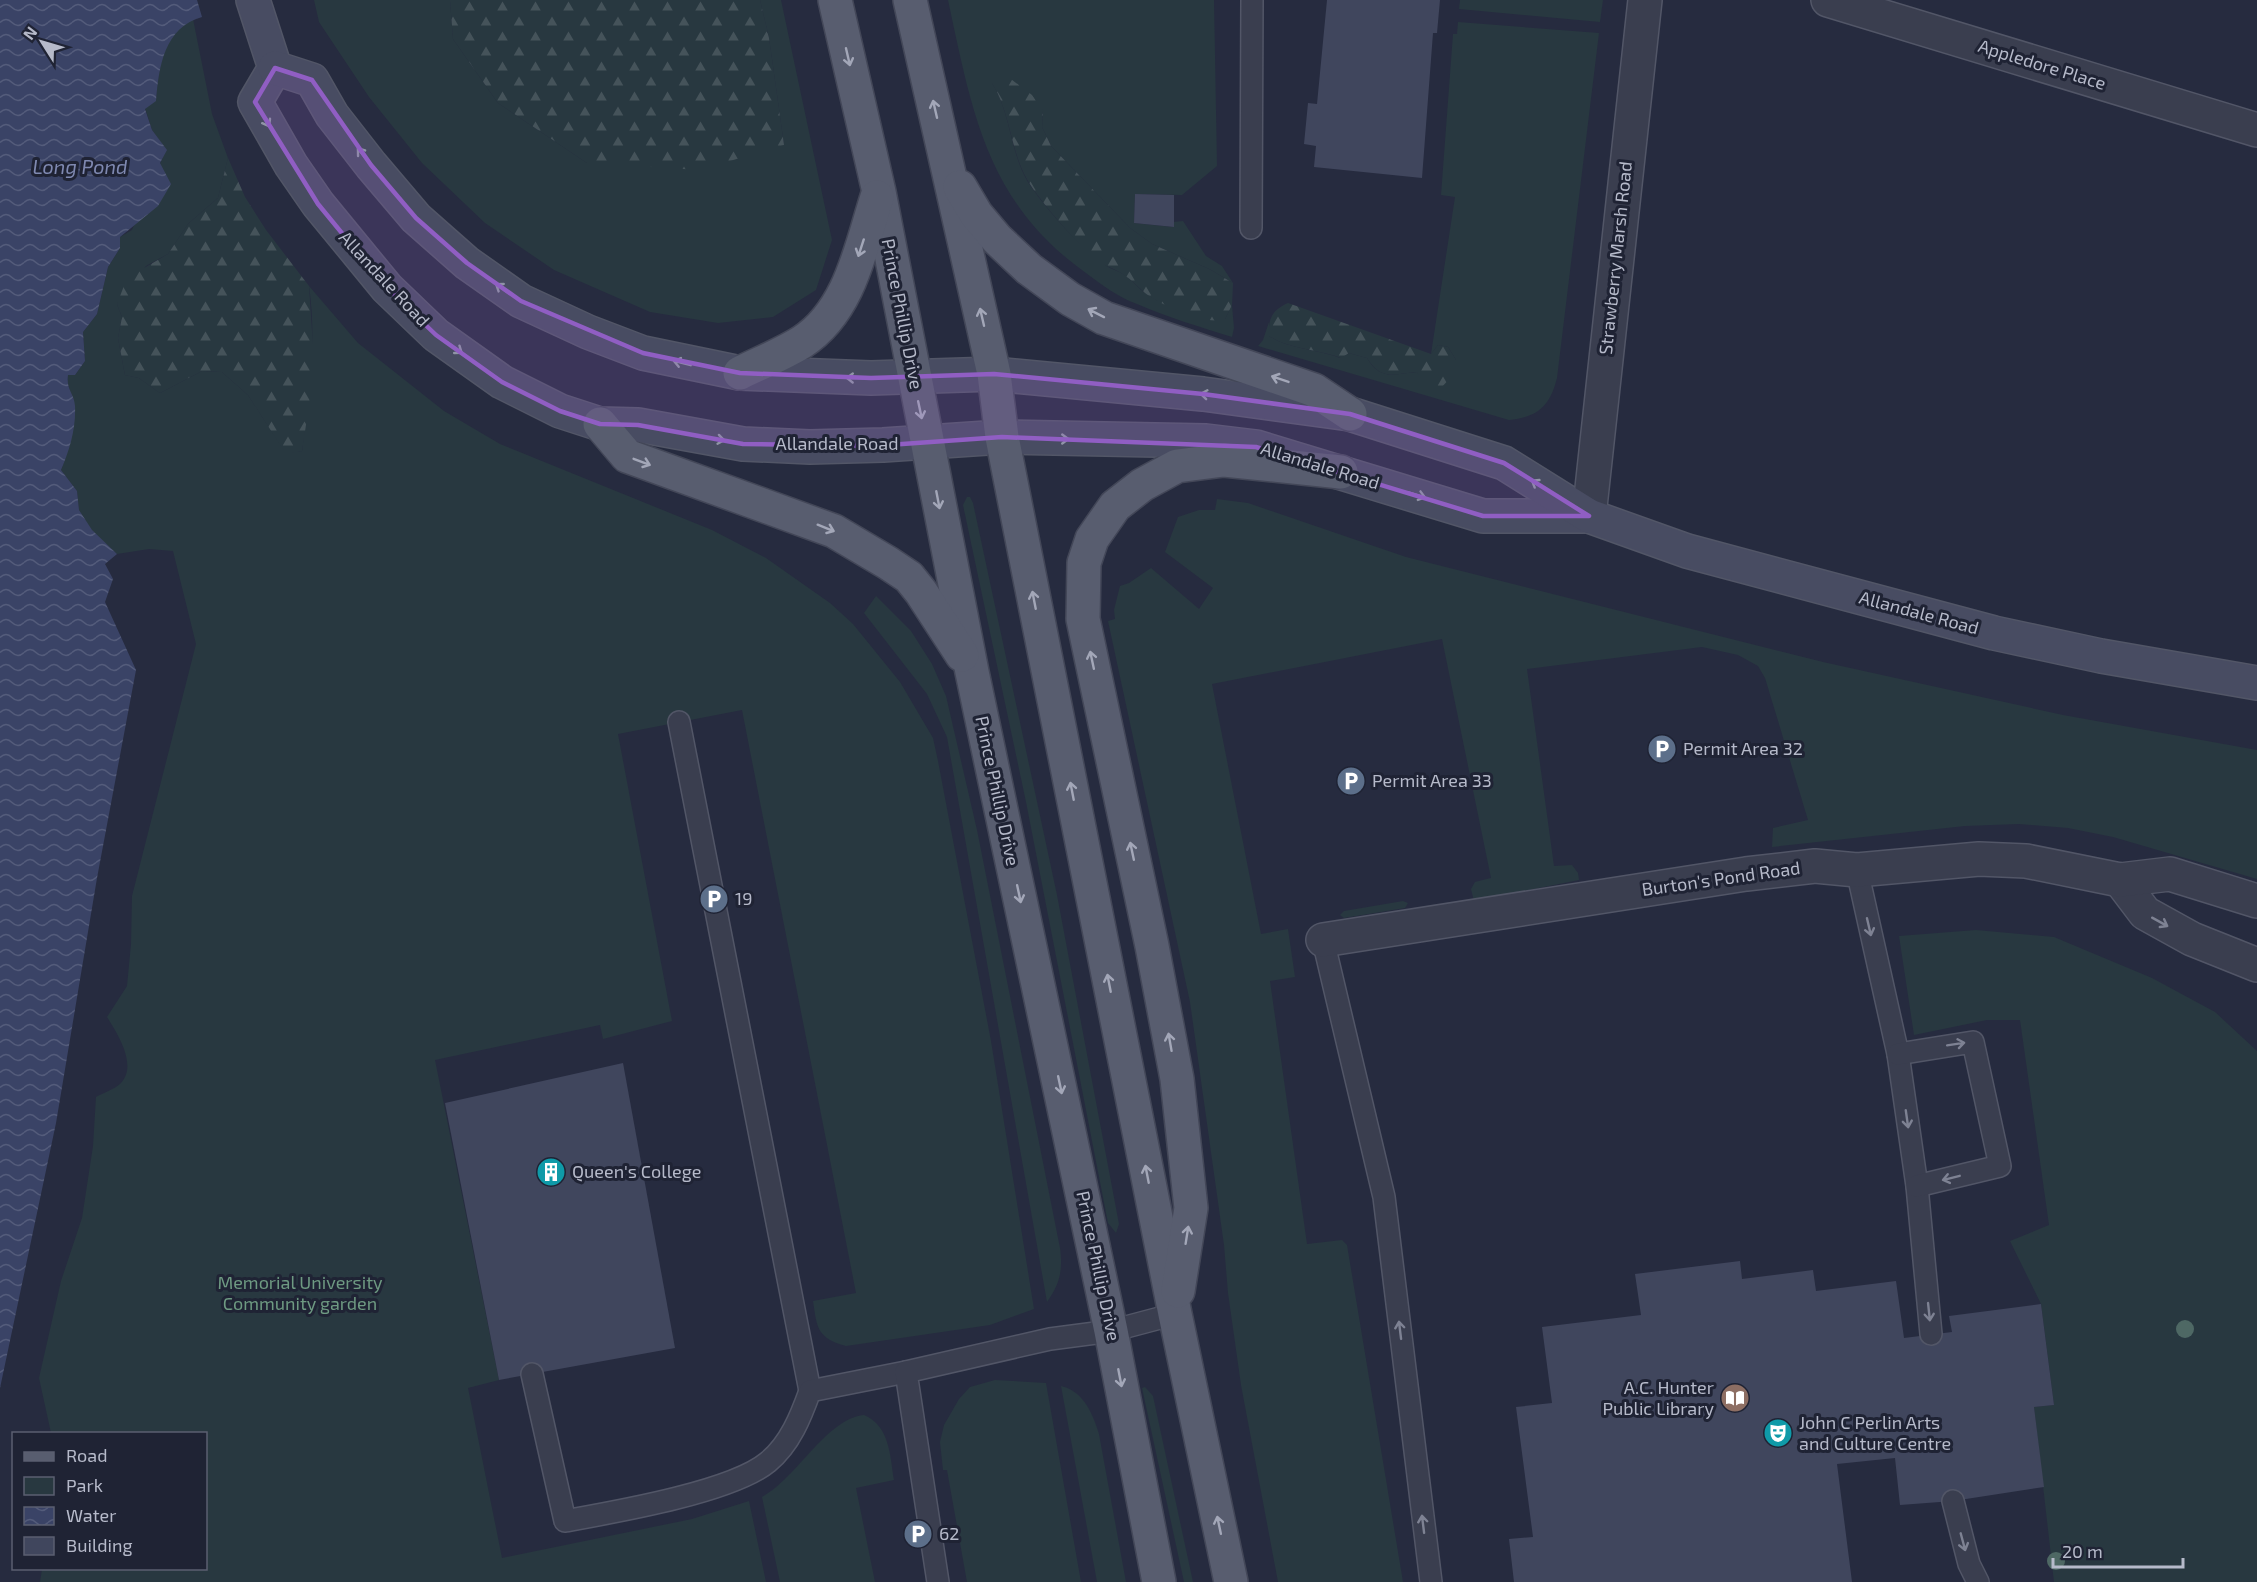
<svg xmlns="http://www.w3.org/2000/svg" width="2257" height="1582" font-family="'Exo 2',sans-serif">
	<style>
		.green { fill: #283840 }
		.forest { fill: url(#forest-firs) }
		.water { fill: url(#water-waves) }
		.building { fill: #40465d }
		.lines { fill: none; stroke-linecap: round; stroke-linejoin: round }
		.service-casing { stroke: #525667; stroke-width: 24 }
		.minor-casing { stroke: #525667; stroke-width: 36 }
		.secondary-casing { stroke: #525667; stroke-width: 36 }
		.primary-casing { stroke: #434758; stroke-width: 36 }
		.service { stroke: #3a3e4f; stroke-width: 21 }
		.minor { stroke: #3a3e4f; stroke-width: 33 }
		.secondary { stroke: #484c62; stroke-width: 33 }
		.primary { stroke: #585d6f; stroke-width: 33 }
		.tree { fill: #4e6864 }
		.oneway { stroke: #a3a7b8 }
		.oneway2 { stroke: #9094a6 }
		.oneway3 { stroke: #7e8293 }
		.marked { fill: #905ec3; fill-opacity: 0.2; stroke: #905ec3; stroke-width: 4.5; stroke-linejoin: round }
		.labels { text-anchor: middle; stroke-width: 6; stroke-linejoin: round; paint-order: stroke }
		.street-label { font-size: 18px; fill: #b6baca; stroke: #1f2334 }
		.poi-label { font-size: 18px; fill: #b6baca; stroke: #1f2334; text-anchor: start }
		.park-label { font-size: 18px; fill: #6e9a82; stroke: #1f2334 }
		.water-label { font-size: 20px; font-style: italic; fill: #7f89b1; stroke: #1f2334 }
	</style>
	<defs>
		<pattern id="forest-firs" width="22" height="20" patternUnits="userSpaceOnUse" patternTransform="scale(1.5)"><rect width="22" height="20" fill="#283840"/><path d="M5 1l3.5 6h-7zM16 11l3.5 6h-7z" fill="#45535a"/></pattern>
		<pattern id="water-waves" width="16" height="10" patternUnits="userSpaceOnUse" patternTransform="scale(1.5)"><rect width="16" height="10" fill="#3a4366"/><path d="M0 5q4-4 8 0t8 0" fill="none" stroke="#545c7b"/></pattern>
	</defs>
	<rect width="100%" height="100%" fill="#262b3f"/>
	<g class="green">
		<polygon points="314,0 450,0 453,39 498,103 587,163 784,145 769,38 760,0 781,0 832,240 816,290 773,317 718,323 650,312 554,270 485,223 422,163 369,97 319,22"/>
		<path d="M948 0H1214L1217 166 1182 195 1135 194 1134 223 1173 227V222L1183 221 1206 256 1222 266 1233 283 1209 269 1152 244 1130 228 1051 146 1042 127 1043 110 992 83C1011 113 1010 152 1028 182 1044 207 1085 253 1110 268 1114 270 1119 271 1123 274 1132 279 1138 289 1147 294 1171 310 1197 318 1225 319L1232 305 1234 328 1232 337C1200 327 1167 317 1137 304 1118 297 1102 285 1086 273 987 203 972 112 948 0Z"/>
		<polygon points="1460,0 1603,0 1600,22 1459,9"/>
		<path d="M193 19 212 114 228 158 218 198 188 224 168 254 146 266 117 304 122 317 118 338 125 375 139 378 160 393 202 371 222 372 248 395 286 453 302 451C309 397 317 341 309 286L358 343 444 411 500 444 712 530 766 558 830 603 853 624 900 682 933 738 938 761 991 1041 1034 1309 990 1325 846 1346C817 1338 817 1328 813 1301L856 1293 742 710 618 734 672 1021 603 1039 600 1025 435 1060 499 1380 468 1388 502 1558 692 1519 749 1501 766 1582H40L42 1569 206 1568V1434L51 1433 39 1378 61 1281 82 1218 93 1146 96 1097C103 1093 115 1089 121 1083 138 1065 117 1033 107 1017L127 986 131 944 132 896 196 644 173 551 149 549 117 554 92 531 79 510 77 491 61 470C69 450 74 427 74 405 74 394 66 390 68 374L75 375 85 361 83 332 97 314 108 267 120 248V237L132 230 166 150 152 130 145 108 156 100C158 74 163 28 193 19Z"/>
		<path d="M1458 22 1599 33 1557 378C1550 406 1538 417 1509 420L1258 346 1263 340 1269 322V336C1291 350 1317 349 1340 358L1349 353 1367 358C1381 381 1393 374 1417 372L1423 381 1456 360 1448 347 1438 345 1431 354 1455 197 1441 195 1453 34H1457Z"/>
		<polygon points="967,497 970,497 973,503 1057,895 1119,1224 1116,1233 1108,1223 1026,802 963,505"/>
		<polygon points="1217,499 1248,503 1406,557 1823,662 2063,715 2257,750 2257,879 2113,837 2068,828 2019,824 1965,826 1772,847 1773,828 1808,820 1765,678 1758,666 1738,655 1702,647 1527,669 1554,866 1572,865 1578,873 1579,880 1474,901 1471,889 1475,882 1491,878 1442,639 1212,684 1261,934 1288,929 1295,977 1270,981 1307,1244 1342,1240 1347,1245 1403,1582 1278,1582 1241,1385 1228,1293 1224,1245 1190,1002 1108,621 1115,619 1114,610 1120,586 1129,583 1151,568 1199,609 1213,588 1165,552 1178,517 1199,510 1215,510"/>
		<path d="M876 596 911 631 932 664 946 696 977 830 1060 1248C1063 1270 1060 1284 1047 1302L947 737 927 694 864 613Z"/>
		<polygon points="1403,901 1408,903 1405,908 1344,918 1340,915 1344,911"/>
		<polygon points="1976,930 2054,937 2152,978 2215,1012 2257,1051 2257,1582 2054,1582 2034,1407 2054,1405 2041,1304 2010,1241 2049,1225 2020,1020 1987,1020 1914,1035 1899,936"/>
		<polygon points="995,1380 1046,1383 1081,1582 967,1582 947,1470 943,1470 940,1442 944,1425 959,1399 970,1387"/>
		<path d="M1061 1386C1084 1391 1093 1415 1099 1434L1126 1582H1097Z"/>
		<polygon points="1145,1387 1153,1396 1193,1582 1184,1582 1142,1388"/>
		<path d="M864 1415C890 1426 890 1456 894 1480L856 1488 875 1582H780L762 1497C798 1477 826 1419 864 1415Z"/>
	</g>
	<g class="forest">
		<polygon points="450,0 760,0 769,38 784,145 699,170 587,163 498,103 453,39"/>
		<path d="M1003 73 1032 95 1043 110 1042 127 1051 146 1130 228 1152 244 1209 269 1233 283 1232 305 1225 319C1206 326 1161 305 1145 293 1138 287 1132 280 1124 275 1115 268 1102 266 1093 257 1076 242 1039 200 1028 181 1010 151 1011 113 992 83L995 74Z"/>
		<polygon points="228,158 245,197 266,230 309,286 313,347 311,392 302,451 286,454 248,395 222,372 202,371 160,393 139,378 125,375 118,338 122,317 117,304 127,278 168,254 188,224 218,198"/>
		<path d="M1288 303 1431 354 1438 345 1448 347 1456 360 1453 375 1440 389 1425 388 1417 372C1392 374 1382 381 1367 358L1349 353 1341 358C1317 349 1291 350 1269 336 1268 319 1272 310 1288 303Z"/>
	</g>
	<path class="water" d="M0 0H197L202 17C164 28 159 66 156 101L145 109 152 130 167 150 160 163 171 184 158 206 120 237V248L108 267 97 314 83 332 85 361 75 375H68C66 390 74 393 75 406 76 428 70 449 61 470L77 491 79 510 92 530 117 554 105 564 113 579 105 602 136 670 97 878 56 1123 0 1388Z"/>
	<g class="building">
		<polygon points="1327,0 1440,0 1437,33 1433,33 1422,178 1314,167 1316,146 1304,144 1308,103 1317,104"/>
		<polygon points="1135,194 1174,195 1174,227 1134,223"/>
		<polygon points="623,1063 675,1348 499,1380 445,1103"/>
		<polygon points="1740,1261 1742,1279 1813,1270 1816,1291 1896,1281 1904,1338 1952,1332 1949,1316 2041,1304 2054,1405 2034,1407 2044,1487 1953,1501 1900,1505 1895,1458 1837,1464 1852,1582 1514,1582 1509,1539 1533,1537 1516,1407 1552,1403 1542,1327 1641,1315 1635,1274"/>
	</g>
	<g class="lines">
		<g class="service-casing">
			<g id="service">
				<polyline points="1251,228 1252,0"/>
				<polyline points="679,722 810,1391"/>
				<polyline points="1857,870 1898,1054 1917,1186 1931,1334"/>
				<polyline points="1323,940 1384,1197 1431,1582"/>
				<polyline points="1898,1054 1973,1042 2000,1166 1917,1186"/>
				<path d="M532 1374 565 1521C615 1512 732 1492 768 1462 790 1444 801 1416 810 1391L906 1372"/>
				<polyline points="1953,1501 1969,1564 1978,1582"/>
				<polyline points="938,1582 906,1372 1050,1339 1111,1331 1175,1314"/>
			</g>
		</g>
		<g class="minor-casing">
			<g id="minor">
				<polyline points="1828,0 2257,130"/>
				<polyline points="1589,516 1645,0"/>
				<polyline points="2120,880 2145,913 2192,939 2257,965"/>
				<polyline points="1323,940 1746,874 1815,866 1857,870 1979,859 2026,861 2120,880 2170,874 2257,901"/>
			</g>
		</g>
		<g class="secondary-casing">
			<g id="secondary">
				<polyline points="253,0 275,68 255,102 291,165 318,204 387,288 436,335 502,382 560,411 600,424 638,425 743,444 810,447 883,445 1002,437 1206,441 1256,447 1483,516 1589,516"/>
				<polyline points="275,68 312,80 332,115 371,165 416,218 467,263 521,301 588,332 643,353 740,373 871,378 994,374 1203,394 1350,414 1504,463 1589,516 1687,551 1994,633 2101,656 2257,683"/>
			</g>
		</g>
		<g class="primary-casing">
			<g id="primary">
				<polyline points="835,0 879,192 972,672 1111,1331 1159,1582"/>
				<polyline points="910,0 994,374 1002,437 1175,1314 1231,1582"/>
				<polyline points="960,187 976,214 997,239 1029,269 1070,299 1104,318 1314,390 1350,414"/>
				<path d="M740 373C760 363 783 354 802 342 850 311 861 247 877 197"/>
				<polyline points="600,424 627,456 834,531 888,563 909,577 921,592 962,655"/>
				<polyline points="1178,1291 1191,1208 1177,1079 1152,946 1083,619 1084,563 1092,539 1115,506 1142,485 1177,466 1224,460 1341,472"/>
			</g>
		</g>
		<use href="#service" class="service"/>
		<use href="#minor" class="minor"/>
		<use href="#secondary" class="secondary"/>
		<use href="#primary" class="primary"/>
	</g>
	<g class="tree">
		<circle cx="2185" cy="1329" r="9"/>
		<circle cx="2056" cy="1561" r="9"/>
	</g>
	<defs><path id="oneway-shaft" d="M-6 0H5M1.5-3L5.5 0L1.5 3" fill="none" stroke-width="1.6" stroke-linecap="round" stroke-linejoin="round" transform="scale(1.5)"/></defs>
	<g class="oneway">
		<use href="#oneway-shaft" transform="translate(848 57) rotate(77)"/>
		<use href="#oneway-shaft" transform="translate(935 109) rotate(-103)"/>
		<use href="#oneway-shaft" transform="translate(861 248) rotate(108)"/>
		<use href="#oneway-shaft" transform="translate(1096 313) rotate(-153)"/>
		<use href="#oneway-shaft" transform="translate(982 317) rotate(-103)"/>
		<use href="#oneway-shaft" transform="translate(1280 379) rotate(-161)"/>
		<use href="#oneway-shaft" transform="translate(920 410) rotate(78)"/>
		<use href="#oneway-shaft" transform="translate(642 462) rotate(21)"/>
		<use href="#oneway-shaft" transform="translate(938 500) rotate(79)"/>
		<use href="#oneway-shaft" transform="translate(826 528) rotate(22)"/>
		<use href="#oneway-shaft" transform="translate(1034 600) rotate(-101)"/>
		<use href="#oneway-shaft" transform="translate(1092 660) rotate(-102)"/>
		<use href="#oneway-shaft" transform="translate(1072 791) rotate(-101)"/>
		<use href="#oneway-shaft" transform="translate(1132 851) rotate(-102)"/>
		<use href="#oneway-shaft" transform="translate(1019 894) rotate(78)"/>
		<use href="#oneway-shaft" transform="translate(1109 983) rotate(-101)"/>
		<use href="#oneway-shaft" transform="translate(1170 1042) rotate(-100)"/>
		<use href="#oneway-shaft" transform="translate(1060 1085) rotate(78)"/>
		<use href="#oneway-shaft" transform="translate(1147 1174) rotate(-101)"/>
		<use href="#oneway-shaft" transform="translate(1187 1235) rotate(-81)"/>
		<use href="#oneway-shaft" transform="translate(1120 1378) rotate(79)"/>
		<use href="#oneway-shaft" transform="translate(1219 1525) rotate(-102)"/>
	</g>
	<g class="oneway2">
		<use href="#oneway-shaft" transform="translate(265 119) rotate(61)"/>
		<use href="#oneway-shaft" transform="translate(363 155) rotate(-128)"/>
		<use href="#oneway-shaft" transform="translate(503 289) rotate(-145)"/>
		<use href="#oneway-shaft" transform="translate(455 348) rotate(36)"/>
		<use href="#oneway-shaft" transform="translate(682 363) rotate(-166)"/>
		<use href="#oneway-shaft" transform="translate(855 378) rotate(-179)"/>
		<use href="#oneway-shaft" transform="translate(1209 395) rotate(-172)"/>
		<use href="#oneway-shaft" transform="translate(716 439) rotate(9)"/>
		<use href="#oneway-shaft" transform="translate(1060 439)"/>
		<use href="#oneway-shaft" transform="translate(1539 485) rotate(-148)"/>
		<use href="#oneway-shaft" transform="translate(1417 495) rotate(17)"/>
	</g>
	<g class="oneway3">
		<use href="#oneway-shaft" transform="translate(2160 922) rotate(29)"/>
		<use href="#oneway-shaft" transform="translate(1869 927) rotate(77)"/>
		<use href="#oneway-shaft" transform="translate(1956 1044) rotate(-9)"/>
		<use href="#oneway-shaft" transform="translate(1907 1119) rotate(82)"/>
		<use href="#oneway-shaft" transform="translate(1951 1178) rotate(166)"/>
		<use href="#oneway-shaft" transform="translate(1929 1312) rotate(84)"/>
		<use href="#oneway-shaft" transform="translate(1400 1330) rotate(-97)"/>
		<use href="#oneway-shaft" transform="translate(1423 1524) rotate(-97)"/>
		<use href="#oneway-shaft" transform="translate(1963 1542) rotate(75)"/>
	</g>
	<path class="marked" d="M275 68 312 80 371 165 416 218 467 263 521 301 643 353 740 373 871 378 994 374 1203 394 1350 414 1504 463 1589 516H1483L1256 447 1002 437 874 446 743 444 638 425 600 424 560 411 502 382 436 335 387 288 318 204 255 102Z"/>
	<defs>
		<g id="parking-disc" transform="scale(1.5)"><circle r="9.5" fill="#5c6f8a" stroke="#1f2334"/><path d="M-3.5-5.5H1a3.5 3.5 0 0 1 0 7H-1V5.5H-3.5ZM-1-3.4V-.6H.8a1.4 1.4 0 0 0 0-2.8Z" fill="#fff"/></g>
		<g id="building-disc" transform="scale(1.5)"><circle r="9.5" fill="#0f9aa8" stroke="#1f2334"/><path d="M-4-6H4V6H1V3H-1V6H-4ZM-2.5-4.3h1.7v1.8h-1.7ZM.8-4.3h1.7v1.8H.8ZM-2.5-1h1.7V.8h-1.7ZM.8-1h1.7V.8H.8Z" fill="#fff"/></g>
		<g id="library-disc" transform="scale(1.5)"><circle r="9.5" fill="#8d6e63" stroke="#1f2334"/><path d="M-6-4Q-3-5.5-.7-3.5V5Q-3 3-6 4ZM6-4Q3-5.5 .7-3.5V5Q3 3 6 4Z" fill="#fff"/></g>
		<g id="theatre-disc" transform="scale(1.5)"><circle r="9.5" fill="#0f9aa8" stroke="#1f2334"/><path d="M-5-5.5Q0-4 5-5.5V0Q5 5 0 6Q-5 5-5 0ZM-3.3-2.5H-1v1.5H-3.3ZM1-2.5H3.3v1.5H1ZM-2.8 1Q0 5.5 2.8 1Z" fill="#fff"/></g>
	</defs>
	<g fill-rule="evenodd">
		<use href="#parking-disc" x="1662" y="749"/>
		<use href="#parking-disc" x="1351" y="781"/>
		<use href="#parking-disc" x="714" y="899"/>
		<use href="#building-disc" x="551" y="1172"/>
		<use href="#library-disc" x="1735" y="1398"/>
		<use href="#theatre-disc" x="1778" y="1433"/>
		<use href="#parking-disc" x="918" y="1534"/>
	</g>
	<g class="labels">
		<g class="street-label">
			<text transform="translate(2042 65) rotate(17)" y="6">Appledore Place</text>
			<text transform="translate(1616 258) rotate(-84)" y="6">Strawberry Marsh Road</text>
			<text transform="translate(384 279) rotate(47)" y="6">Allandale Road</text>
			<text transform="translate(902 314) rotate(79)" y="6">Prince Phillip Drive</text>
			<text x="837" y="450">Allandale Road</text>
			<text transform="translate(1320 466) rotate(17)" y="6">Allandale Road</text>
			<text transform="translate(1919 613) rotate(15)" y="6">Allandale Road</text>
			<text transform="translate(997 791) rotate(78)" y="6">Prince Phillip Drive</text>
			<text transform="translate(1721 879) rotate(-8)" y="6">Burton's Pond Road</text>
			<text transform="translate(1098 1266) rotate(78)" y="6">Prince Phillip Drive</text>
		</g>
		<g class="poi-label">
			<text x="1683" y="755">Permit Area 32</text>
			<text x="1372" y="787">Permit Area 33</text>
			<text x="735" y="905">19</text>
			<text x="572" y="1178">Queen's College</text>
			<text x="1714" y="1394" text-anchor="end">A.C. Hunter<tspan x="1714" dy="21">Public Library</tspan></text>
			<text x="1799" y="1429">John C Perlin Arts<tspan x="1799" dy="21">and Culture Centre</tspan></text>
			<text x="939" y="1540">62</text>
		</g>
		<g class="park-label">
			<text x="300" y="1289">Memorial University<tspan x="300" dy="21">Community garden</tspan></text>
		</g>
		<g class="water-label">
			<text x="80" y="174">Long Pond</text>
		</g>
	</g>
	<rect x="12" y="1432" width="195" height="138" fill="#1f2334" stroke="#5b5f70" stroke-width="1.5"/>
	<rect x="24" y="1452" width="30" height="9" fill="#585d6f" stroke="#5b5f70" stroke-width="1.5"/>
	<text x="66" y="1462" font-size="18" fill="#b6baca">Road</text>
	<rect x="24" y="1477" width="30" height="18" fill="#283840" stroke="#5b5f70" stroke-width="1.5"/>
	<text x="66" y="1492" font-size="18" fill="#b6baca">Park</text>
	<rect x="24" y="1507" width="30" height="18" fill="url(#water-waves)" stroke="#5b5f70" stroke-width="1.5"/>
	<text x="66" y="1522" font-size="18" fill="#b6baca">Water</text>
	<rect x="24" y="1537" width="30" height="18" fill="#40465d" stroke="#5b5f70" stroke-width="1.5"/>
	<text x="66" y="1552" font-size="18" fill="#b6baca">Building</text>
	<g transform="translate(42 42) rotate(307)" stroke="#1f2334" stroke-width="4.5" paint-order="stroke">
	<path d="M0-4.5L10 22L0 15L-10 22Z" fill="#b6baca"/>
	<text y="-9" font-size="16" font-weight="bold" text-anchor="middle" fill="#b6baca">N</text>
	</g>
	<path d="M2053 1558v9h130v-9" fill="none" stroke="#b6baca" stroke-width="3"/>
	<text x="2062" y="1558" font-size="18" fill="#b6baca" stroke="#1f2334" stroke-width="4.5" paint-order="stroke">20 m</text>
</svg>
